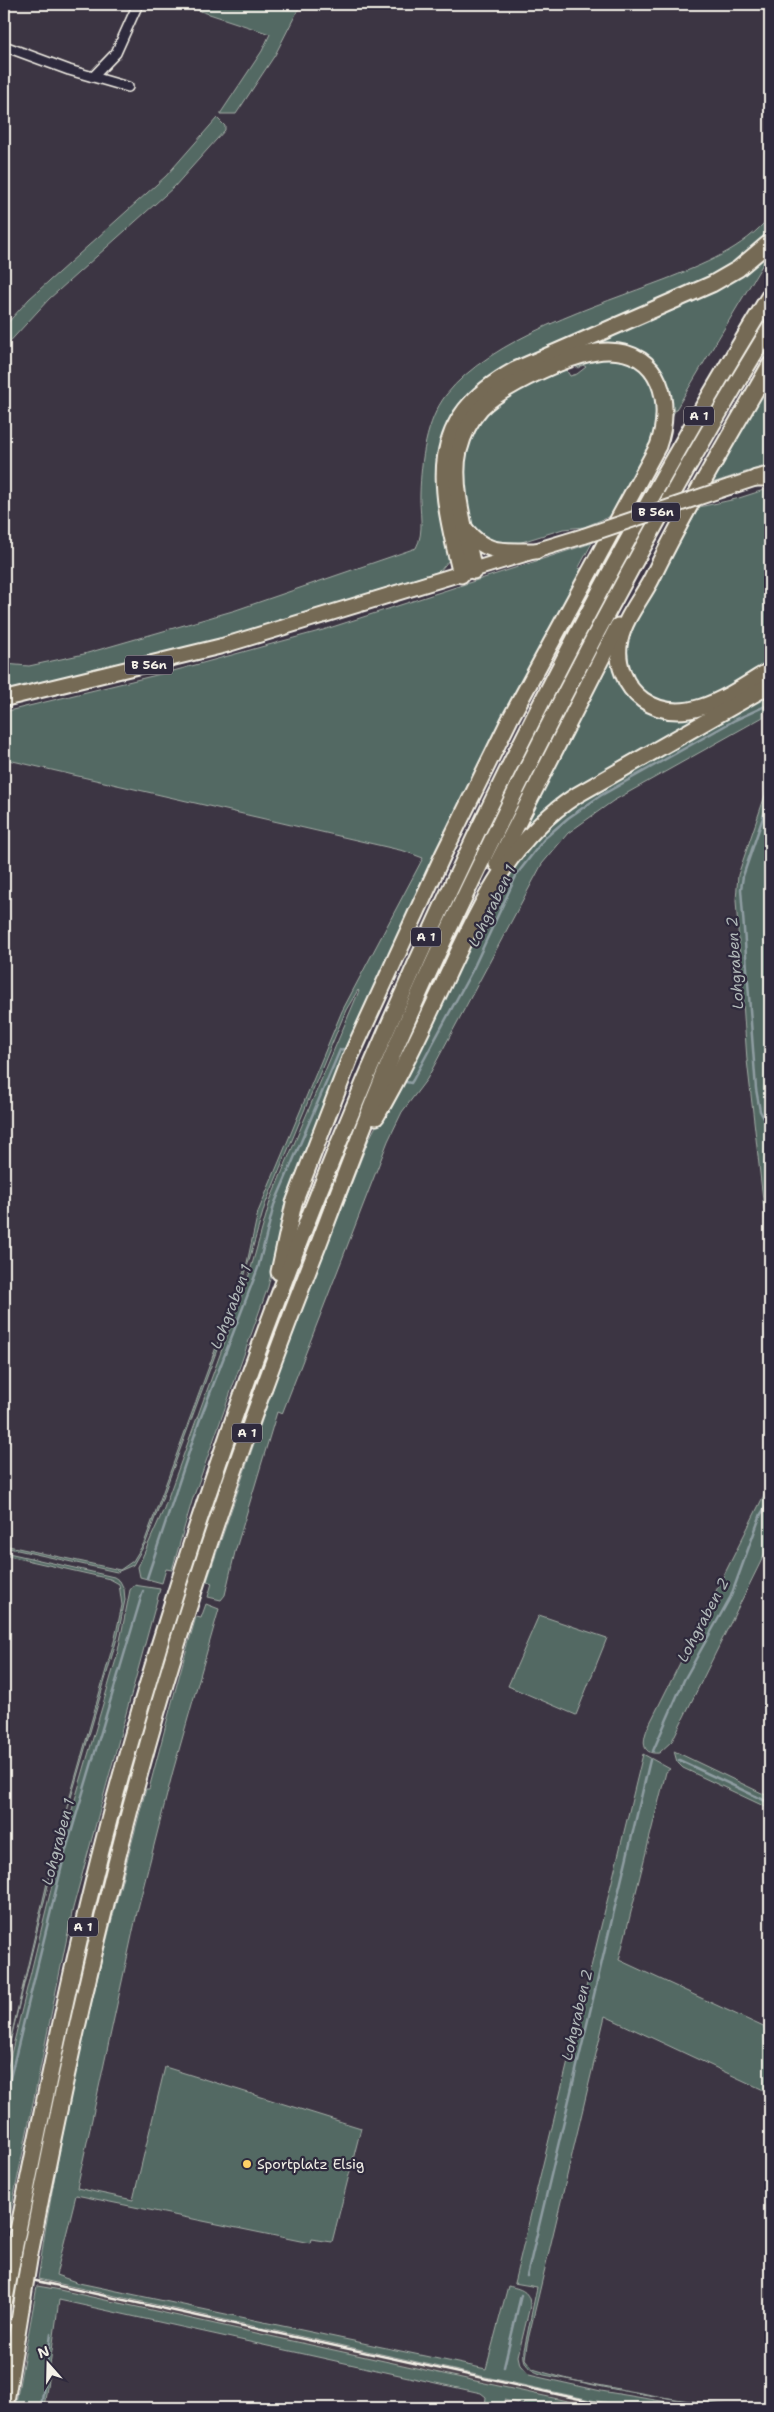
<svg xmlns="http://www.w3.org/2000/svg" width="774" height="2412" font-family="'Shantell Sans',sans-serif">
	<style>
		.built { fill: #4c424b }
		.green { fill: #536964; stroke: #a4ada6 }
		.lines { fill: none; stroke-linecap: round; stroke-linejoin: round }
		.stream { stroke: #8f9da2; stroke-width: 2.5 }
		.street-casing { stroke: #f4f1e8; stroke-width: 12 }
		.secondary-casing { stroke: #f4f1e8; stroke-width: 15 }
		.primary-casing { stroke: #f4f1e8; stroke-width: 18 }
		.highway-casing { stroke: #f4f1e8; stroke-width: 19 }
		.street { stroke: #2f2a3d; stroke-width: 9 }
		.secondary { stroke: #2f2a3d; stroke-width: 11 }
		.primary { stroke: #756a55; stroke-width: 14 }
		.highway { stroke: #756a55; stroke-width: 15 }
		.rail { stroke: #f4f1e8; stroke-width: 2.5 }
		.primary-bridge-casing { stroke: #f4f1e8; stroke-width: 18; stroke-linecap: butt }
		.highway-bridge-casing { stroke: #f4f1e8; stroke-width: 19; stroke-linecap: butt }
		.primary-bridge { stroke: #756a55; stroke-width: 14 }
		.highway-bridge { stroke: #756a55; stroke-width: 15 }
		.poi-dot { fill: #ffd166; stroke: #2f2a3d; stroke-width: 2 }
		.labels { text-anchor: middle; stroke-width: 4.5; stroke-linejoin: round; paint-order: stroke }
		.shield { fill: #2f2a3d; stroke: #b9b5b5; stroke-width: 1 }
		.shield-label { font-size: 12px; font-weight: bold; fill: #f4f1e8 }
		.poi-label { font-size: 14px; fill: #f4f1e8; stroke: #2f2a3d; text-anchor: start }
		.water-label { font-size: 15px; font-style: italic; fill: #b1b9b9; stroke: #2f2a3d }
	</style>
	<rect width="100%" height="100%" fill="#3c3543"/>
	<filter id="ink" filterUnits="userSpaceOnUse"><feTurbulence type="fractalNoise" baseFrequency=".02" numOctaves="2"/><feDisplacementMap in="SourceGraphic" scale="10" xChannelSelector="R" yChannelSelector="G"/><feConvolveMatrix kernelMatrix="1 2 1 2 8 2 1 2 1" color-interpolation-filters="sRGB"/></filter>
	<g filter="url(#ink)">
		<polygon class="built" points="38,2279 527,2386 644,2408 588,2406 37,2286"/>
		<g class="green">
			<polygon points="179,4 301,4 275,55 236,114 220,114 262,51 270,34"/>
			<polygon points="217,118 225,126 225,130 174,187 49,299 4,348 4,327 29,299 166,176"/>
			<path d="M770 216V235L739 263 470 395 450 555 449 560 440 571 227 637 4 691V664L29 666 84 654 236 610 416 548C425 532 419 510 420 493 421 461 426 421 446 395 491 338 598 305 664 280 702 265 744 249 770 216Z"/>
			<polygon points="770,252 672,416 668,392 615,347 479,405 477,401"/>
			<polygon points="622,358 643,370 658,391 655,438 611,516 584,527 563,529 509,546 494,546 470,526 462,465 473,427 500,398 565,368 570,376 577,374 586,367 583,365 578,368 575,366 583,359"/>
			<polygon points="770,376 770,464 709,484"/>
			<polygon points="770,488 770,665 712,698 672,706 642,693 626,667 626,636 679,536 684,535 699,507 736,499"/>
			<polygon points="592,543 578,569 585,567 483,755 443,840 284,1219 268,1287 192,1501 172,1570 166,1569 162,1583 140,1577 138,1567 163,1511 249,1275 271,1198 359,991 358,990 346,1010 265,1205 245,1274 146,1542 133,1565 117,1572 4,1547 4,1545 120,1570 133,1561 144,1543 247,1263 258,1212 342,1011 423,858 404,851 4,759 4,712 177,670 323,630"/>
			<polygon points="614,647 614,658 664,714 770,675 609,771 515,845"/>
			<polygon points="770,692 770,709 763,712 763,717 613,801 568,833 542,864 427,1079 402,1112 388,1141 282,1414 277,1412 235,1552 225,1595 221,1600 208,1597 212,1583 207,1581 286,1350 369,1139 449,990 486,912 513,863 560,813"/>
			<polygon points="770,781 770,1261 747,1060 736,900 738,875"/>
			<path d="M770 1483V1543L672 1741 659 1753C640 1755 643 1739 648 1727Z"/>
			<polygon points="4,1552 114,1577 120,1581 124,1589 125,1600 118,1635 61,1832 4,2067 54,1853 115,1638 122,1605 119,1584 110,1579 4,1555"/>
			<polygon points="134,1585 160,1589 73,1908 4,2244 4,2083 62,1844 117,1656 130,1590"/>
			<path d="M206 1604 219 1609 173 1771 138 1908 77 2188 133 2200 165 2067 361 2128 332 2242 311 2239 310 2243 76 2195 56 2275 79 2283 486 2369 508 2286C521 2289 530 2291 530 2306L518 2356 520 2365 529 2375 601 2391 703 2408H644L591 2400 38 2279C42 2255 44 2233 49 2209 73 2067 109 1928 146 1789H149C164 1732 179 1674 196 1617L201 1618Z"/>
			<polygon points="539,1615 607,1638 576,1715 508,1686"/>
			<polygon points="674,1751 770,1797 770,1809 683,1768 677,1762"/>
			<path d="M643 1754 670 1769 666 1772 619 1960 770 2030V2093L605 2016 527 2344 525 2359 533 2369C602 2391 678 2400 750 2408L706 2405 544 2375C530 2371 522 2365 524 2350L537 2287 514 2283Z"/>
			<polygon points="37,2286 55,2289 599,2408 540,2408 504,2400 503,2408 485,2408 486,2397 481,2393 59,2300 44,2408 15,2408"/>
		</g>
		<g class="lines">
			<g class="stream">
				<polyline points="770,797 743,876 741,889 756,1089 760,1111 770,1130"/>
				<polyline points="406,1082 411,1083 413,1080 473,969 517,874 545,838 568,818 600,796 735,720 770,704"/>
				<polyline points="147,1578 199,1422 258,1268 274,1205 340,1050 343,1049"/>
				<polyline points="653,1751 684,1680 731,1596 761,1514 770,1500"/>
				<polyline points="679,1760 770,1803"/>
				<polyline points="4,2103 65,1853 143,1591"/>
				<polyline points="527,2276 650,1760"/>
				<polyline points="504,2367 521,2295"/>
				<polyline points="41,2408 51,2334"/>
			</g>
			<g class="street-casing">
				<g id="street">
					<polyline points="4,46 69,70 128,87"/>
					<polyline points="93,77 116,53 138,4"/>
				</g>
			</g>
			<g class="secondary-casing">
				<polyline id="secondary" points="4,5 4,4"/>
			</g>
			<g class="primary-casing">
				<g id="primary">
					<polyline points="729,487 766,475"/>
					<polyline points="4,699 222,646 584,536"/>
				</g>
			</g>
			<g class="highway-casing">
				<g id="highway">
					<path d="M770 365C730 436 687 506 651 580 641 599 625 618 620 640 615 662 625 687 643 700 685 730 734 692 770 670"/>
					<polyline points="756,478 770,478"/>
					<path d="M466 530C487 556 506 550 536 551"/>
					<path d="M461 575C440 486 422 421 515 370L712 284 738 269 770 242"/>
					<polyline points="497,864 618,626"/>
					<path d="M376 1117C403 1071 425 1023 448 974 480 906 511 837 577 795L770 685"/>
					<path d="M279 1272 294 1203 350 1058 443 855 510 719 658 446C673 404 662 351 608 351 576 351 504 385 481 408 470 420 463 435 459 451 451 485 467 536 474 571"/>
					<path d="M14 2250C47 2088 79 1924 124 1765 271 1244 488 756 770 295"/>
					<path d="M30 2254C61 2093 96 1934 139 1776 188 1595 250 1418 319 1243 341 1185 363 1126 387 1068 423 981 464 897 505 813 586 647 674 485 770 328"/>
					<polyline points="5,2408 21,2309"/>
				</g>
			</g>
			<use href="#street" class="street"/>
			<use href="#secondary" class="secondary"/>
			<use href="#primary" class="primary"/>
			<use href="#highway" class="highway"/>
			<polyline class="rail" points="4,2274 621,2408"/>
			<g class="primary-bridge-casing">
				<polyline id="primary-bridge" points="584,536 729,487"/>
			</g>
			<g class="highway-bridge-casing">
				<g id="highway-bridge">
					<polyline points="4,2305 14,2250"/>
					<polyline points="21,2309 30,2254"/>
				</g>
			</g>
			<use href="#primary-bridge" class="primary-bridge"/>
			<use href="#highway-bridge" class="highway-bridge"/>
		</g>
	</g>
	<circle class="poi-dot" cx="247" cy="2164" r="5"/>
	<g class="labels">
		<g class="shield">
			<rect x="684" y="406.5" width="30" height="19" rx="4"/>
			<rect x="632" y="502.5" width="48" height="19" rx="4"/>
			<rect x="125" y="655.5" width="48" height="19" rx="4"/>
			<rect x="411" y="927.5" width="30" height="19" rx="4"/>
			<rect x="232" y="1423.5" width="30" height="19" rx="4"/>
			<rect x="68" y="1917.5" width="30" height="19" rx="4"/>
		</g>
		<g class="shield-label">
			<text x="699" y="420">A 1</text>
			<text x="656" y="516">B 56n</text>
			<text x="149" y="669">B 56n</text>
			<text x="426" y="941">A 1</text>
			<text x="247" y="1437">A 1</text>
			<text x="83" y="1931">A 1</text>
		</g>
		<g class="poi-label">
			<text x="257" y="2169">Sportplatz Elsig</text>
		</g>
		<g class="water-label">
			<text transform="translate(492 906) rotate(-64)" y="5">Lohgraben 1</text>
			<text transform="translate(735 963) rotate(-94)" y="5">Lohgraben 2</text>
			<text transform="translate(231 1307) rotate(-69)" y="5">Lohgraben 1</text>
			<text transform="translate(703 1620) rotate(-62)" y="5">Lohgraben 2</text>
			<text transform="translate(58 1842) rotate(-75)" y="5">Lohgraben 1</text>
			<text transform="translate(577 2015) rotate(-77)" y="5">Lohgraben 2</text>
		</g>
	</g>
	<rect width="774" height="2412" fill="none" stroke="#2f2a3d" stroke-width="20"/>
	<rect x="10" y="10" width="754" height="2392" fill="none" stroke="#f4f1e8" stroke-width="2" filter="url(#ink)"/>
	<g transform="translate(48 2364) rotate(340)" stroke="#2f2a3d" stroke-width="4" paint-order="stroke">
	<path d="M0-4L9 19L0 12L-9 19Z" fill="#f4f1e8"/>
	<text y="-8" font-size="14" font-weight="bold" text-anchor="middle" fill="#f4f1e8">N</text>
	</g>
</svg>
